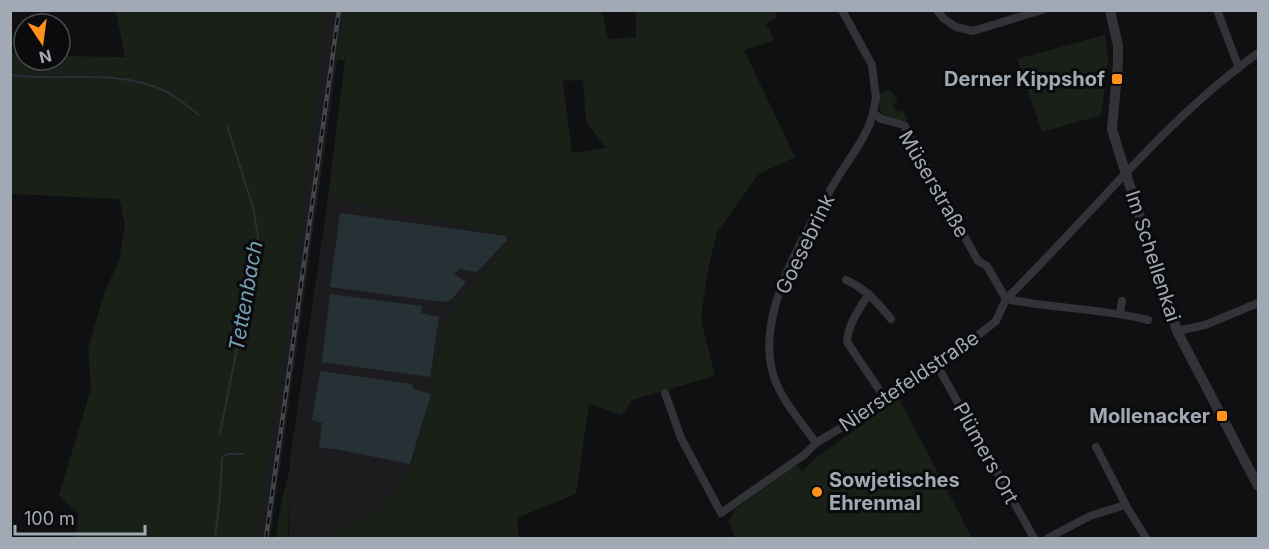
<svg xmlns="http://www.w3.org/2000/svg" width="1269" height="549" font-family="Inter,sans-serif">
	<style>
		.built { fill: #1c1c1f }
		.green { fill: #182018; fill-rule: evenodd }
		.water { fill: #263136 }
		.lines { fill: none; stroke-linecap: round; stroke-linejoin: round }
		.stream { stroke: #263136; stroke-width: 2 }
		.minor { stroke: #313337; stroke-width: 8 }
		.tertiary { stroke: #313337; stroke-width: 10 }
		.rail-casing { stroke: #44474c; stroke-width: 4.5 }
		.rail { stroke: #0b0b0d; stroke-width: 2; stroke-dasharray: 7; stroke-linecap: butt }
		.poi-dot { fill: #fe921c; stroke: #0b0b0d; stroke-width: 2 }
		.labels { text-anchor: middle; stroke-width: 6; stroke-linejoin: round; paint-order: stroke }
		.poi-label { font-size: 20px; font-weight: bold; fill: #a0a9b4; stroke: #0b0b0d; text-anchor: end }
		.street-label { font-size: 20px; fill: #a0a9b4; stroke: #0b0b0d }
		.water-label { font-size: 21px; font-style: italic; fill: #749eb2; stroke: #0b0b0d }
	</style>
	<rect width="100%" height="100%" fill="#101012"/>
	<g class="built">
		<polygon points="326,11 344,11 270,538 256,538 301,217"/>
		<polygon points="328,197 515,236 444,322 431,394 409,473 382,506 356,526 326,538 289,538 290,460"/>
	</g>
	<g class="green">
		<polygon points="116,11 326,11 301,217 256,538 75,538 79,514 59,495 91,389 88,348 104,294 119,260 125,224 119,199 11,194 11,53 24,55 24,60 60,60 60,56 125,57"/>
		<path d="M344 11H602L608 39 636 37V11H774L777 17 766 24 775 40 744 50 795 157 759 174 717 232 707 275 701 320 715 376 632 400 622 415 589 404 576 494 517 518 519 538H326L356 526 382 506 409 473 431 394 444 322 514 236 328 197 345 60 337 59ZM583 80 586 121 606 148 572 153 563 81Z"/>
		<polygon points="1105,35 1108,62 1101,115 1042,132 1017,59"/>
		<polygon points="890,89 898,102 893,105 897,112 902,109 908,120 903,122 884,117 880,110 879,95"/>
		<polygon points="899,398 972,538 735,538 729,521 734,510 797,465 802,472 817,457"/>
		<polygon points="290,468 288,538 276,538 280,509"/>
	</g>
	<g class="water">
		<polygon points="340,213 506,236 507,240 477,272 459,269 454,274 466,282 451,300 443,302 330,287"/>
		<polygon points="330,294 422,306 421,313 439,317 430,377 322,362"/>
		<polygon points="320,371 412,384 413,389 431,394 410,464 335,449 319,448 322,423 312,420"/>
	</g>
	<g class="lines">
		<g class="stream">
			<path d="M10 75C62 82 117 68 165 91 177 97 189 107 199 115"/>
			<polyline points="220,433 247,298 249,265 258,237 253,207 227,126"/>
			<polyline points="215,538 220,496 222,457 228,454 244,454"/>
		</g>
		<g class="minor">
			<polyline points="842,10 872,65 876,98 873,113 881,119 904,125 978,261 987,266 1006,299"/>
			<polyline points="937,10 943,18 956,27 973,31 1042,10"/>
			<polyline points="1217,10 1239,68"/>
			<path d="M846 280C865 288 878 303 891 319"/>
			<path d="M869 294C859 309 848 324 847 342L884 397"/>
			<path d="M1006 299C1053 309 1101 308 1148 320"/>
			<polyline points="1120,313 1122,301"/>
			<polyline points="1177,331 1205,325 1258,303"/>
			<polyline points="938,367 1034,538"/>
			<path d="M665 393 681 438 721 513 804 455 816 443 849 423 913 377 926 369 938 367 996 321 1006 299C1090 217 1163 121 1258 53"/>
			<path d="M816 443C802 423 782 401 774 377 753 314 807 230 838 177 851 156 867 137 873 113"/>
			<polyline points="1096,447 1128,509 1146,538"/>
			<polyline points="1048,538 1090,516 1125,505"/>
		</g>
		<polyline class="tertiary" points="1110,10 1118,46 1118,62 1112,129 1118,149 1177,331 1258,486"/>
		<g class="rail-casing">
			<polyline id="rail" points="266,538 339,10"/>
		</g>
		<use href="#rail" class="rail"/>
	</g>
	<g class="poi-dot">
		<rect x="1111" y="73" width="12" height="12" rx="3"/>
		<rect x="1216" y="410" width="12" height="12" rx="3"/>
		<circle cx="817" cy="492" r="6"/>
	</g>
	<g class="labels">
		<g class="poi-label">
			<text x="1105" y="86">Derner Kippshof</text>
			<text x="1210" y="423">Mollenacker</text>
			<text x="829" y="487" text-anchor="start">Sowjetisches<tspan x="829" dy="23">Ehrenmal</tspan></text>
		</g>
		<g class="street-label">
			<text transform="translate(934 184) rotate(60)" y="7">Müserstraße</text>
			<text transform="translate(805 244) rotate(-64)" y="7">Goesebrink</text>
			<text transform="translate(1153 256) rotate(72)" y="7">Im Schellenkai</text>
			<text transform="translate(909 381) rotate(-34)" y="7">Nierstefeldstraße</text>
			<text transform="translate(986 453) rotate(61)" y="7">Plümers Ort</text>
		</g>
		<g class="water-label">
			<text transform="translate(246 296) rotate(-80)" y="7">Tettenbach</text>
		</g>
	</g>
	<rect width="1269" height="549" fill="none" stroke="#a0a9b4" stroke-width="24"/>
	<g transform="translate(42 42) rotate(167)"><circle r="28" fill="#0b0b0d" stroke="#474a50" stroke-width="1.5"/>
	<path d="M0-4.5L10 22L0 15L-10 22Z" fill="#fe921c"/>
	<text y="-9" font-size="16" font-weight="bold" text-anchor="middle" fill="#a0a9b4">N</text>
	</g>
	<path d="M15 525v9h130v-9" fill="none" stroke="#a0a9b4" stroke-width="3"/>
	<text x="24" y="525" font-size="18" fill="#a0a9b4" stroke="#0b0b0d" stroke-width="4.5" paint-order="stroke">100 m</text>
</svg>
